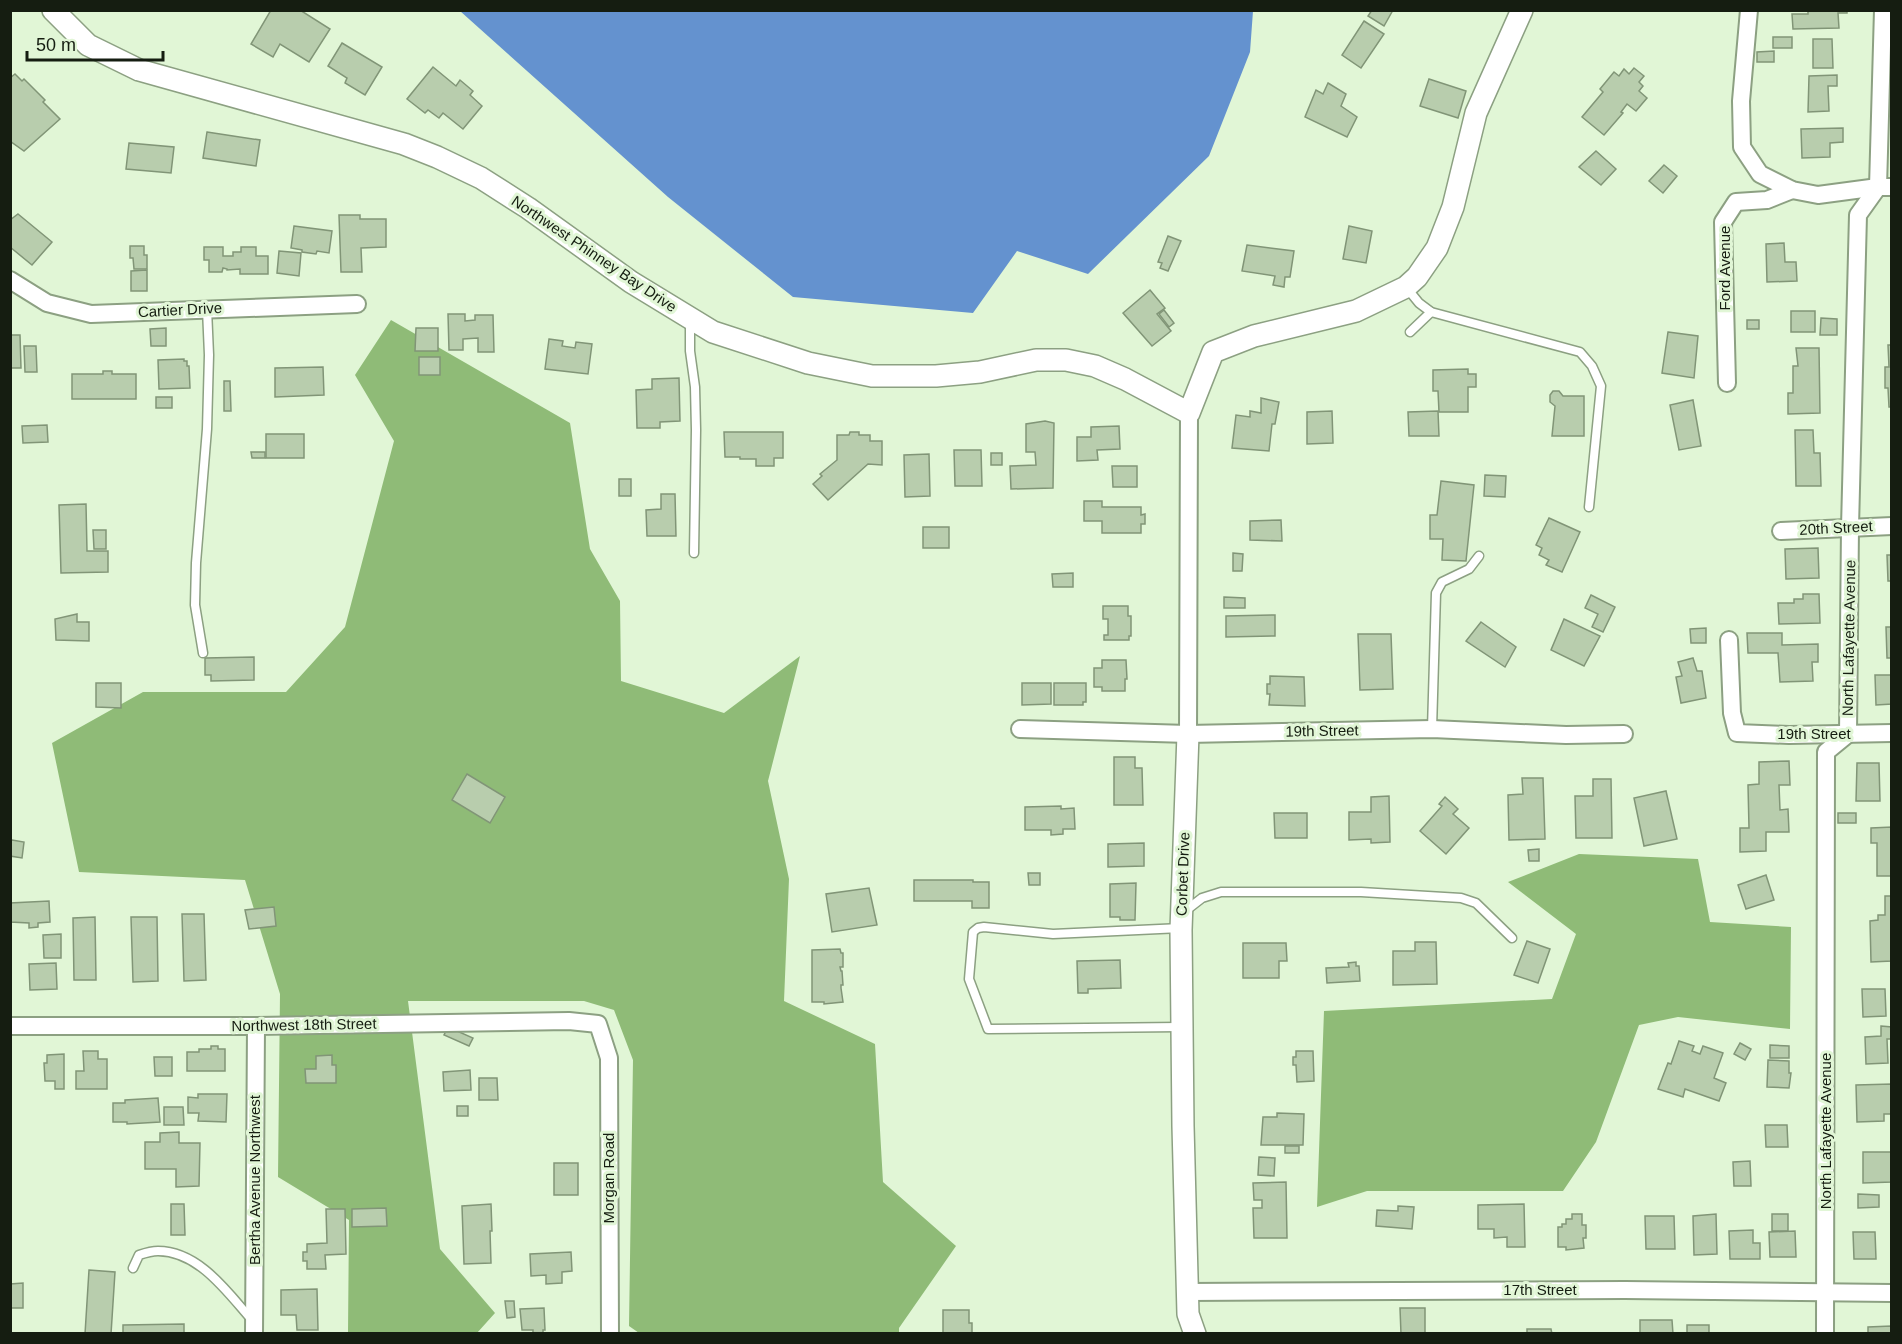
<svg xmlns="http://www.w3.org/2000/svg" width="1902" height="1344" font-family="Helvetica,sans-serif">
	<style>
		.forest { fill: #8fbb77 }
		.water { fill: #6492cf }
		.building { fill: #b8cdad; stroke: #819577; stroke-width: 1.5 }
		.lines { fill: none; stroke-linecap: round; stroke-linejoin: round }
		.service-casing { stroke: #8ca082; stroke-width: 11 }
		.minor-casing { stroke: #8ca082; stroke-width: 20 }
		.tertiary-casing { stroke: #8ca082; stroke-width: 24 }
		.service { stroke: #fff; stroke-width: 8 }
		.minor { stroke: #fff; stroke-width: 16 }
		.tertiary { stroke: #fff; stroke-width: 21 }
		.labels { text-anchor: middle; stroke-width: 6; stroke-linejoin: round; paint-order: stroke }
		.street-label { font-size: 15px; fill: #151d11; stroke: #e1f6d6 }
	</style>
	<rect width="100%" height="100%" fill="#e1f6d6"/>
	<g class="forest">
		<polygon points="391,320 570,423 590,549 620,601 621,681 724,713 800,656 768,781 789,879 784,1001 875,1044 883,1182 956,1246 899,1328 899,1333 639,1333 629,1326 633,1060 614,1010 584,1001 408,1001 440,1249 495,1313 477,1333 348,1333 349,1220 278,1177 280,994 245,880 79,872 52,743 143,692 286,692 345,627 394,441 355,375"/>
		<polygon points="1579,854 1698,859 1710,922 1791,927 1790,1029 1678,1017 1639,1025 1596,1142 1563,1191 1367,1191 1317,1207 1324,1011 1552,999 1576,934 1508,882"/>
	</g>
	<polygon class="water" points="460,11 1253,11 1250,52 1209,156 1088,274 1017,251 973,313 793,297 668,197"/>
	<g class="building">
		<polygon points="271,10 300,10 330,29 309,62 280,44 273,57 251,44"/>
		<polygon points="1372,10 1393,10 1384,26 1368,16"/>
		<polygon points="1808,10 1847,10 1847,13 1838,13 1839,28 1793,29 1792,14 1808,14"/>
		<polygon points="1364,21 1384,34 1361,68 1342,55"/>
		<rect x="1773" y="37" width="19" height="11"/>
		<polygon points="1813,39 1832,39 1833,68 1813,68"/>
		<polygon points="342,43 382,67 365,95 345,83 347,78 328,66"/>
		<polygon points="1774,51 1774,62 1757,62 1757,52"/>
		<polygon points="433,67 456,86 460,80 473,91 470,95 482,106 463,129 443,113 439,118 428,110 425,113 407,99"/>
		<polygon points="1634,68 1644,76 1639,82 1643,86 1639,91 1647,98 1636,111 1627,104 1621,112 1623,113 1604,135 1582,117 1603,92 1600,89 1614,72 1619,76 1624,69 1629,74"/>
		<polygon points="15,74 22,81 24,79 45,100 43,102 60,119 24,151 10,141 10,78"/>
		<polygon points="1837,75 1837,86 1828,86 1829,111 1808,112 1809,76"/>
		<polygon points="1429,79 1466,91 1458,118 1420,106"/>
		<polygon points="1328,83 1346,94 1341,106 1357,117 1347,137 1305,117 1316,90 1323,94"/>
		<polygon points="1843,128 1843,142 1830,143 1830,157 1802,158 1801,129"/>
		<polygon points="207,132 260,140 256,166 203,158"/>
		<polygon points="129,143 174,147 171,173 126,169"/>
		<polygon points="1596,151 1616,169 1601,185 1579,167"/>
		<polygon points="1664,165 1677,176 1663,193 1649,181"/>
		<polygon points="18,214 52,242 32,265 10,247 10,220"/>
		<polygon points="339,215 360,215 360,219 386,219 386,247 361,248 362,272 341,272"/>
		<polygon points="294,226 332,231 329,253 317,251 316,254 302,252 302,250 291,248"/>
		<polygon points="1349,226 1372,231 1366,263 1343,259"/>
		<polygon points="1168,236 1181,241 1168,271 1160,268 1162,263 1158,262"/>
		<polygon points="1784,243 1785,262 1796,262 1797,281 1767,282 1766,244"/>
		<polygon points="1247,245 1294,251 1290,277 1285,277 1284,287 1273,285 1275,276 1242,271"/>
		<polygon points="130,246 144,246 144,255 147,255 147,269 134,269 133,258 130,258"/>
		<polygon points="204,247 223,247 223,256 233,256 233,252 241,252 241,247 256,247 256,256 268,256 268,274 240,274 240,269 227,270 227,269 223,268 222,272 209,272 209,260 204,260"/>
		<polygon points="279,251 301,253 299,276 277,273"/>
		<polygon points="147,270 147,291 131,291 131,271"/>
		<polygon points="1150,290 1165,308 1157,314 1171,331 1152,346 1123,313"/>
		<polygon points="1164,310 1174,323 1169,327 1159,314"/>
		<rect x="1791" y="311" width="24" height="21"/>
		<polygon points="448,314 465,314 465,321 475,320 475,315 493,315 494,352 478,352 478,338 463,339 463,350 449,350"/>
		<polygon points="1821,318 1837,319 1837,335 1820,335"/>
		<rect x="1747" y="320" width="12" height="9"/>
		<polygon points="166,328 166,346 151,346 150,329"/>
		<polygon points="416,328 438,328 438,351 415,351"/>
		<polygon points="1668,332 1698,336 1694,378 1662,373"/>
		<polygon points="10,335 20,335 21,368 10,368"/>
		<polygon points="549,339 563,341 562,346 575,348 576,342 592,344 588,374 545,369"/>
		<polygon points="1888,345 1892,345 1892,407 1889,407 1888,388 1885,388 1885,367 1889,367"/>
		<polygon points="24,346 36,346 37,372 25,372"/>
		<polygon points="1796,348 1819,348 1820,413 1788,414 1788,393 1793,393 1793,366 1798,366"/>
		<rect x="419" y="357" width="21" height="18"/>
		<polygon points="184,359 184,361 187,361 187,366 189,366 190,388 159,389 158,360"/>
		<polygon points="323,367 324,395 275,397 275,368"/>
		<polygon points="1468,369 1468,374 1476,374 1476,387 1468,387 1468,412 1439,412 1438,391 1433,391 1433,370"/>
		<polygon points="103,371 112,371 112,374 136,374 136,399 72,399 72,374 103,374"/>
		<polygon points="679,378 680,421 660,422 660,428 637,428 636,390 652,389 652,379"/>
		<polygon points="224,381 230,381 231,411 224,411"/>
		<polygon points="1553,391 1559,391 1563,396 1584,396 1584,436 1552,436 1555,406 1550,402 1550,395"/>
		<rect x="156" y="397" width="16" height="11"/>
		<polygon points="1261,398 1279,402 1275,424 1272,424 1269,451 1232,448 1236,415 1250,417 1250,411 1261,413"/>
		<polygon points="1693,400 1701,446 1679,450 1670,405"/>
		<polygon points="1332,411 1333,443 1307,444 1307,412"/>
		<polygon points="1438,411 1439,436 1409,436 1408,412"/>
		<polygon points="1045,421 1054,423 1053,488 1011,489 1010,466 1036,465 1035,452 1026,452 1026,424"/>
		<polygon points="47,425 48,442 23,443 22,426"/>
		<polygon points="1119,426 1120,449 1097,450 1098,460 1077,461 1077,437 1091,437 1091,427"/>
		<polygon points="1795,430 1813,430 1814,453 1820,453 1821,486 1796,486"/>
		<polygon points="724,432 783,432 783,458 774,458 774,466 756,466 756,459 740,459 740,457 725,457"/>
		<polygon points="850,432 859,432 859,435 870,435 870,441 882,441 882,465 868,464 828,500 813,484 822,476 820,474 837,460 837,435 849,435"/>
		<rect x="266" y="434" width="38" height="24"/>
		<polygon points="954,450 981,450 982,486 955,486"/>
		<polygon points="251,452 265,452 265,458 252,458"/>
		<rect x="991" y="453" width="11" height="12"/>
		<polygon points="929,454 930,496 905,497 904,455"/>
		<polygon points="1112,466 1137,466 1137,487 1113,487"/>
		<polygon points="1485,475 1506,476 1505,497 1484,496"/>
		<rect x="619" y="479" width="12" height="17"/>
		<polygon points="1441,481 1474,485 1466,561 1442,560 1443,539 1430,539 1430,515 1437,515"/>
		<polygon points="661,494 675,494 676,536 647,536 646,510 661,509"/>
		<polygon points="1084,501 1102,501 1102,507 1141,507 1141,515 1145,514 1145,524 1141,524 1141,533 1102,533 1102,521 1084,521"/>
		<polygon points="86,504 87,551 108,551 108,572 61,573 59,505"/>
		<polygon points="1549,518 1580,532 1562,572 1546,565 1549,560 1539,555 1542,548 1536,545"/>
		<polygon points="1281,520 1282,541 1250,540 1250,521"/>
		<rect x="923" y="527" width="26" height="21"/>
		<polygon points="93,530 106,530 106,549 94,549"/>
		<polygon points="1818,548 1819,578 1786,579 1785,549"/>
		<polygon points="1233,553 1243,554 1242,571 1233,571"/>
		<polygon points="1887,555 1892,555 1892,581 1888,581"/>
		<polygon points="1073,573 1073,587 1053,587 1052,574"/>
		<polygon points="1803,594 1819,594 1820,623 1779,624 1778,603 1794,603 1794,599 1803,599"/>
		<polygon points="1591,595 1615,607 1603,632 1592,627 1598,614 1585,608"/>
		<polygon points="1224,597 1245,598 1245,608 1224,608"/>
		<polygon points="1103,606 1128,606 1128,616 1131,616 1131,636 1129,636 1129,640 1104,640 1104,635 1108,635 1108,619 1103,619"/>
		<polygon points="77,614 77,622 89,622 89,641 56,640 55,619"/>
		<polygon points="1275,615 1275,636 1226,637 1226,616"/>
		<polygon points="1564,619 1600,636 1584,666 1551,650"/>
		<polygon points="1481,622 1516,647 1505,667 1466,641"/>
		<polygon points="1886,627 1892,627 1892,658 1887,658"/>
		<polygon points="1706,628 1706,643 1691,643 1690,629"/>
		<polygon points="1747,633 1782,633 1782,645 1818,644 1818,662 1812,662 1813,681 1780,682 1778,653 1748,653"/>
		<polygon points="1358,634 1391,634 1393,689 1360,690"/>
		<polygon points="254,657 254,680 211,681 211,675 205,675 205,658"/>
		<polygon points="1693,658 1697,671 1702,671 1706,698 1681,703 1676,677 1682,676 1678,662"/>
		<polygon points="1102,660 1126,660 1127,679 1125,679 1125,691 1102,691 1102,687 1094,687 1094,668 1102,668"/>
		<polygon points="1875,675 1892,675 1892,704 1876,705"/>
		<polygon points="1270,676 1304,677 1305,706 1269,705 1270,694 1267,694 1267,684 1270,684"/>
		<polygon points="96,683 121,683 121,708 96,707"/>
		<polygon points="1022,683 1051,683 1051,704 1022,705"/>
		<polygon points="1054,683 1086,683 1086,702 1083,702 1083,705 1054,705"/>
		<polygon points="1114,757 1135,757 1135,768 1142,768 1143,805 1114,805"/>
		<polygon points="1789,761 1790,785 1779,785 1780,810 1788,809 1789,832 1766,832 1766,851 1740,852 1740,828 1749,828 1748,785 1759,784 1759,762"/>
		<polygon points="1857,763 1879,763 1880,801 1856,801"/>
		<polygon points="467,774 505,797 490,823 452,800"/>
		<polygon points="1522,778 1543,778 1545,839 1509,840 1508,795 1523,794"/>
		<polygon points="1593,779 1611,779 1612,838 1576,838 1575,796 1593,796"/>
		<polygon points="1666,791 1677,839 1644,846 1634,798"/>
		<polygon points="1389,796 1390,842 1371,843 1371,839 1349,840 1349,812 1371,812 1371,797"/>
		<polygon points="1445,797 1458,809 1453,814 1469,828 1446,854 1420,831 1442,806 1439,804"/>
		<polygon points="1061,806 1061,809 1074,808 1075,829 1063,829 1063,834 1051,835 1051,830 1025,830 1025,807"/>
		<polygon points="1274,813 1307,813 1307,838 1275,838"/>
		<rect x="1838" y="813" width="18" height="10"/>
		<polygon points="1892,827 1892,876 1877,876 1877,843 1871,843 1871,828"/>
		<polygon points="12,840 24,842 22,858 10,856 10,842"/>
		<polygon points="1144,843 1144,866 1108,867 1108,844"/>
		<polygon points="1539,849 1539,861 1529,861 1528,850"/>
		<polygon points="1028,873 1040,873 1040,885 1029,885"/>
		<polygon points="1766,875 1774,900 1746,909 1738,885"/>
		<polygon points="914,880 973,880 973,882 989,882 989,908 972,908 972,901 914,901"/>
		<polygon points="1136,883 1135,920 1120,920 1120,917 1110,917 1110,884"/>
		<polygon points="869,888 877,925 832,932 826,894"/>
		<polygon points="1885,896 1892,896 1892,961 1871,962 1870,921 1878,920 1878,915 1885,915"/>
		<polygon points="49,901 50,922 38,923 38,927 29,928 29,923 10,922 10,903"/>
		<polygon points="274,907 276,926 249,929 245,910"/>
		<polygon points="182,914 204,914 206,980 184,981"/>
		<polygon points="95,917 96,980 74,980 73,918"/>
		<polygon points="131,917 157,917 158,981 133,982"/>
		<polygon points="61,934 61,958 44,958 43,935"/>
		<polygon points="1527,941 1550,949 1538,983 1514,975"/>
		<polygon points="1415,942 1436,942 1437,984 1393,985 1393,951 1415,951"/>
		<polygon points="1243,943 1286,943 1287,961 1279,961 1279,978 1243,978"/>
		<polygon points="840,949 841,953 843,953 843,967 840,967 841,971 842,971 843,985 841,985 841,988 843,1002 824,1004 824,1002 812,1002 812,950"/>
		<polygon points="1120,960 1121,988 1088,989 1088,993 1078,993 1077,961"/>
		<polygon points="1356,962 1356,966 1359,966 1360,981 1327,983 1326,968 1349,967 1348,963"/>
		<polygon points="56,963 57,989 30,990 29,964"/>
		<polygon points="1862,989 1885,989 1886,1016 1863,1017"/>
		<polygon points="1881,1026 1892,1027 1892,1039 1887,1039 1888,1063 1866,1064 1865,1037 1881,1036"/>
		<polygon points="448,1027 473,1038 469,1046 444,1035"/>
		<polygon points="1679,1041 1694,1046 1692,1051 1700,1054 1703,1046 1723,1053 1714,1078 1726,1083 1719,1101 1685,1089 1683,1097 1658,1089 1668,1063 1671,1064"/>
		<polygon points="1740,1043 1751,1049 1745,1060 1734,1054"/>
		<polygon points="1770,1045 1789,1046 1789,1058 1770,1058"/>
		<polygon points="211,1046 218,1046 218,1049 225,1049 225,1071 187,1071 187,1052 199,1052 199,1049 211,1049"/>
		<polygon points="83,1051 98,1051 98,1059 107,1059 107,1089 76,1089 76,1071 84,1071"/>
		<polygon points="1296,1051 1313,1051 1314,1081 1297,1082 1296,1065 1293,1065 1293,1057 1296,1057"/>
		<polygon points="64,1054 64,1089 55,1089 55,1081 45,1081 44,1063 47,1063 47,1055"/>
		<polygon points="332,1055 332,1065 336,1065 336,1083 306,1083 305,1069 316,1069 316,1056"/>
		<polygon points="154,1057 172,1057 172,1076 155,1076"/>
		<polygon points="1768,1060 1789,1061 1789,1073 1791,1073 1789,1088 1767,1087"/>
		<polygon points="470,1070 471,1090 444,1091 443,1072"/>
		<polygon points="479,1078 497,1078 498,1100 479,1100"/>
		<polygon points="1892,1084 1892,1114 1884,1114 1884,1121 1857,1122 1856,1085"/>
		<polygon points="198,1094 227,1094 226,1122 198,1121 199,1113 188,1113 188,1097 198,1098"/>
		<polygon points="158,1098 160,1122 127,1124 127,1122 113,1122 113,1103 125,1103 125,1100"/>
		<rect x="457" y="1106" width="11" height="10"/>
		<polygon points="164,1107 183,1107 184,1125 164,1125"/>
		<polygon points="1277,1113 1304,1114 1303,1145 1261,1145 1263,1117 1277,1117"/>
		<polygon points="1765,1125 1787,1125 1788,1147 1766,1147"/>
		<polygon points="179,1132 179,1143 200,1143 199,1186 176,1187 176,1169 145,1169 145,1142 160,1142 160,1133"/>
		<rect x="1285" y="1146" width="14" height="7"/>
		<polygon points="1863,1152 1892,1152 1892,1182 1863,1183"/>
		<polygon points="1259,1157 1275,1158 1274,1176 1258,1175"/>
		<polygon points="1750,1161 1751,1186 1734,1186 1733,1162"/>
		<rect x="554" y="1163" width="24" height="32"/>
		<polygon points="1286,1182 1287,1238 1254,1238 1253,1208 1262,1208 1262,1200 1254,1200 1253,1183"/>
		<polygon points="1858,1194 1879,1195 1879,1207 1858,1208"/>
		<polygon points="171,1204 184,1204 185,1235 171,1235"/>
		<polygon points="491,1204 492,1231 490,1231 491,1263 464,1264 462,1206"/>
		<polygon points="1524,1204 1525,1247 1507,1247 1507,1237 1494,1238 1494,1229 1478,1229 1478,1205"/>
		<polygon points="1398,1206 1414,1207 1412,1229 1376,1226 1377,1210 1398,1211"/>
		<polygon points="386,1208 387,1226 352,1227 352,1209"/>
		<polygon points="326,1209 345,1209 346,1254 325,1255 326,1269 307,1269 307,1261 303,1261 303,1252 307,1252 307,1244 327,1243"/>
		<polygon points="1572,1214 1582,1214 1582,1225 1586,1225 1586,1238 1583,1238 1584,1248 1566,1250 1566,1247 1558,1247 1558,1227 1562,1227 1562,1224 1566,1224 1566,1219 1572,1219"/>
		<polygon points="1716,1214 1717,1254 1694,1255 1693,1216"/>
		<rect x="1772" y="1214" width="16" height="17"/>
		<polygon points="1645,1216 1674,1216 1675,1249 1646,1249"/>
		<polygon points="1753,1230 1753,1243 1760,1243 1760,1259 1730,1259 1729,1231"/>
		<polygon points="1795,1231 1796,1257 1770,1257 1769,1232"/>
		<polygon points="1853,1232 1875,1232 1876,1259 1854,1259"/>
		<polygon points="571,1252 572,1271 562,1272 562,1283 546,1284 546,1275 531,1276 530,1254"/>
		<polygon points="89,1270 115,1272 111,1334 85,1334"/>
		<polygon points="23,1283 23,1308 10,1308 10,1284"/>
		<polygon points="317,1289 318,1330 297,1330 296,1315 281,1315 281,1290"/>
		<polygon points="505,1301 514,1301 515,1317 507,1318"/>
		<polygon points="544,1308 545,1330 543,1330 543,1334 533,1334 533,1330 522,1330 520,1309"/>
		<polygon points="1400,1308 1425,1308 1425,1334 1401,1334"/>
		<polygon points="943,1310 969,1310 969,1323 972,1323 972,1333 943,1334"/>
		<polygon points="1640,1320 1672,1320 1673,1334 1640,1334"/>
		<polygon points="184,1324 184,1334 123,1334 123,1325"/>
		<rect x="1687" y="1325" width="22" height="9"/>
		<polygon points="1891,1326 1892,1334 1868,1334 1868,1327"/>
		<polygon points="1527,1329 1551,1329 1552,1334 1527,1334"/>
	</g>
	<g class="lines">
		<g class="service-casing">
			<g id="service">
				<polyline points="1406,287 1419,303 1431,312 1580,352 1592,366 1601,386 1589,507"/>
				<polyline points="690,322 690,351 695,387 696,430 694,553"/>
				<polyline points="1410,332 1431,312"/>
				<polyline points="203,653 195,605 196,563 207,429 209,355 207,309"/>
				<polyline points="1432,729 1436,593 1442,582 1469,569 1479,556"/>
				<polyline points="1184,912 1202,898 1221,892 1361,892 1461,898 1476,903 1512,938"/>
				<polyline points="1180,1027 988,1029 969,979 973,932 978,928 984,927 1053,934 1181,928"/>
				<path d="M133 1268 139 1255C145 1253 152 1251 158 1251 199 1251 228 1293 252 1320"/>
			</g>
		</g>
		<g class="minor-casing">
			<g id="minor">
				<polyline points="1749,10 1741,101 1742,147 1760,174 1792,190 1818,195 1878,187 1892,187"/>
				<polyline points="10,280 47,303 91,314 357,304"/>
				<polyline points="1727,383 1723,222 1736,202 1767,200 1792,190"/>
				<polyline points="1781,531 1892,526"/>
				<polyline points="1729,640 1732,713 1737,733 1789,735 1892,733"/>
				<polyline points="1020,729 1188,734 1432,729 1566,735 1624,734"/>
				<polyline points="1188,734 1189,413"/>
				<polyline points="10,1026 256,1026 569,1021 598,1024 609,1058 610,1334"/>
				<polyline points="1188,1292 1625,1290 1892,1293"/>
				<polyline points="254,1334 256,1026"/>
				<polyline points="1825,1334 1826,752 1848,734 1850,527 1858,215 1878,187 1883,10"/>
			</g>
		</g>
		<g class="tertiary-casing">
			<g id="tertiary">
				<polyline points="53,10 88,45 139,70 404,144 437,157 481,178 528,208 631,282 713,332 808,363 872,376 936,376 980,372 1036,360 1066,360 1095,366 1125,379 1189,413 1213,352 1254,336 1356,311 1406,287 1417,277 1437,248 1453,207 1476,113 1522,10"/>
				<polyline points="1188,734 1181,930 1183,1126 1188,1314 1195,1334"/>
			</g>
		</g>
		<use href="#service" class="service"/>
		<use href="#minor" class="minor"/>
		<use href="#tertiary" class="tertiary"/>
	</g>
	<g class="labels">
		<g class="street-label">
			<text transform="translate(594 254) rotate(34)" y="5">Northwest Phinney Bay Drive</text>
			<text transform="translate(1725 268) rotate(-90)" y="5">Ford Avenue</text>
			<text transform="translate(180 310) rotate(-3)" y="5">Cartier Drive</text>
			<text transform="translate(1836 528) rotate(-3)" y="5">20th Street</text>
			<text transform="translate(1849 638) rotate(-89)" y="5">North Lafayette Avenue</text>
			<text transform="translate(1322 731) rotate(-1)" y="5">19th Street</text>
			<text x="1814" y="739">19th Street</text>
			<text transform="translate(1183 874) rotate(-88)" y="5">Corbet Drive</text>
			<text transform="translate(304 1025) rotate(-1)" y="5">Northwest 18th Street</text>
			<text transform="translate(1826 1131) rotate(-90)" y="5">North Lafayette Avenue</text>
			<text transform="translate(609 1178) rotate(-90)" y="5">Morgan Road</text>
			<text transform="translate(255 1180) rotate(-90)" y="5">Bertha Avenue Northwest</text>
			<text x="1540" y="1295">17th Street</text>
		</g>
	</g>
	<rect width="1902" height="1344" fill="none" stroke="#151d11" stroke-width="24"/>
	<path d="M27 51v9h136v-9" fill="none" stroke="#151d11" stroke-width="3"/>
	<text x="36" y="51" font-size="18" fill="#151d11" stroke="#e1f6d6" stroke-width="4.5" paint-order="stroke">50 m</text>
</svg>
